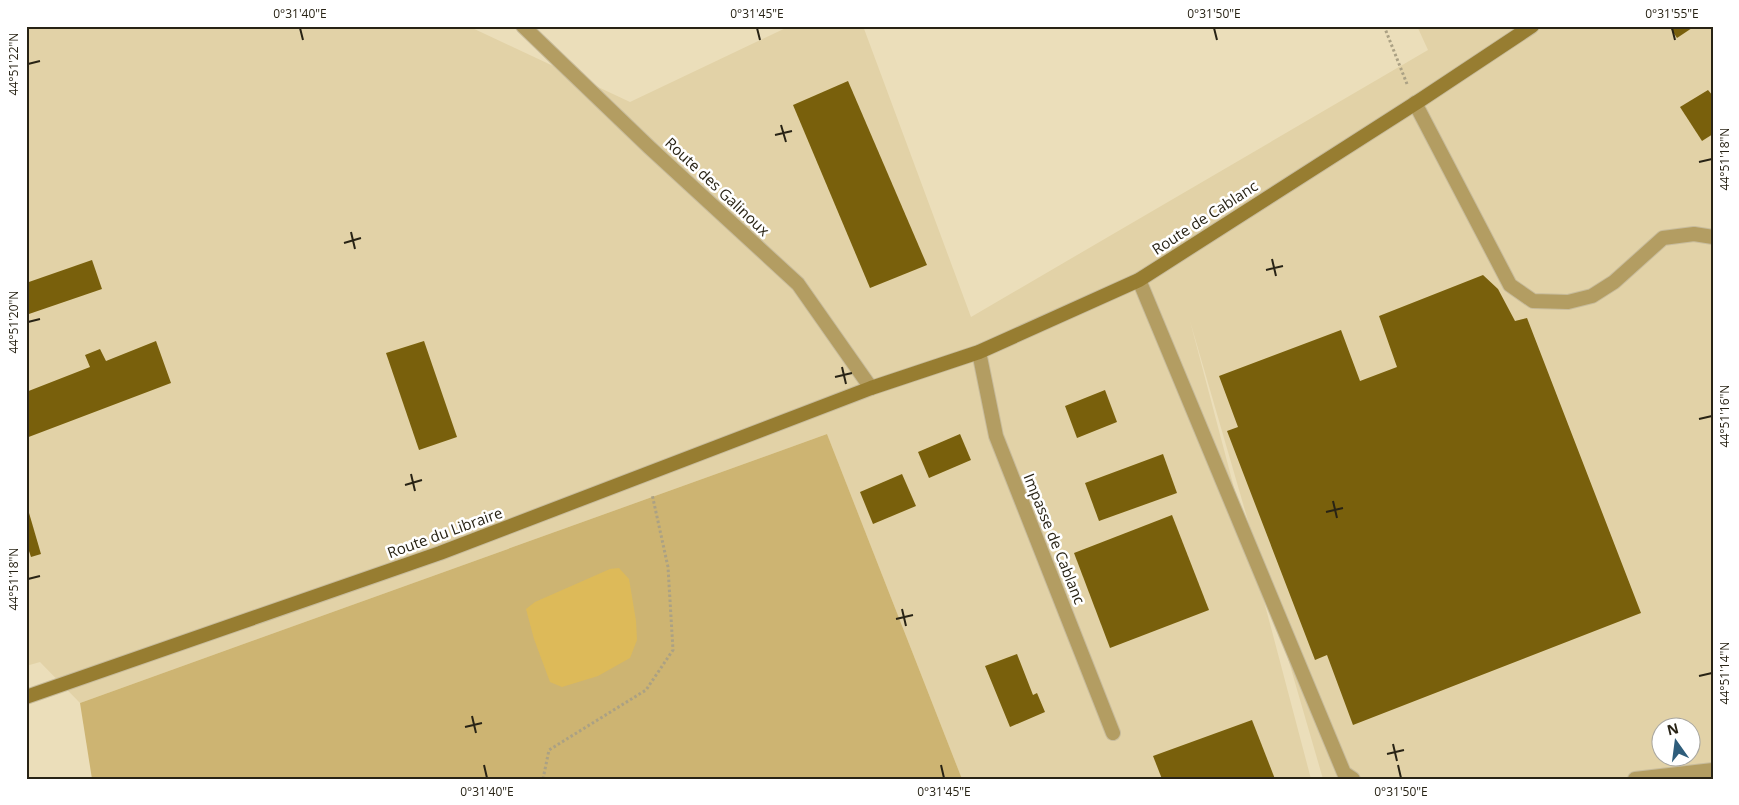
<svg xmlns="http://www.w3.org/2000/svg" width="1739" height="805" font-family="'Open Sans',sans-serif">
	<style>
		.built { fill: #e2d2a7; fill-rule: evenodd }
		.green { fill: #cdb472 }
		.water { fill: #ddba59 }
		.building { fill: #79600c }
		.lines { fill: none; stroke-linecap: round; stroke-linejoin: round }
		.service-casing { stroke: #c8bc9c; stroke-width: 16 }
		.minor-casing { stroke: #c8bc9c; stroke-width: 16 }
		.secondary-casing { stroke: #c8bc9c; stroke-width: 16 }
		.path { stroke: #aba184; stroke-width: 3; stroke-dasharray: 2.5 2.5; stroke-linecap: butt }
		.service { stroke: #b39d62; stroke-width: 14 }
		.minor { stroke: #b39d62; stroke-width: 14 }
		.secondary { stroke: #977d31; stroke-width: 14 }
		.ticks { fill: none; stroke: #282315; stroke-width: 2 }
		.labels { text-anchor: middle; stroke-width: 5; stroke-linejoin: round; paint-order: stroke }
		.street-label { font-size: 15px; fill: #282315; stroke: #fff }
		.neatline { fill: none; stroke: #282315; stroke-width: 2 }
		.ticks-label { font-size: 12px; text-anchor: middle; fill: #282315 }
	</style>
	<rect width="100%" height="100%" fill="#ebdeba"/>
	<path class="built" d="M26 26H468L630 102 790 26H863L971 317 1428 50 1417 26H1713V779H1323L1190 321 1311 779H962L827 434 80 703 40 662 26 666ZM1662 728H1692V758H1662Z"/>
	<polygon class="green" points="827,434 962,779 92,779 80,703"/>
	<polygon class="water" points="619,568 629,579 636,621 637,640 630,658 598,676 562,687 550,682 534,639 526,609 535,602 610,569"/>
	<g class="building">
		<polygon points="1669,26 1695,26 1677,38"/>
		<polygon points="848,81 927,265 870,288 793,105"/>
		<polygon points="1708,90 1713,96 1713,134 1702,141 1680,107"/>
		<polygon points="92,260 102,289 26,315 26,283"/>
		<polygon points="1483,275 1498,289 1515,321 1527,318 1641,613 1353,725 1327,655 1315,660 1227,431 1238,427 1219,376 1341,330 1360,381 1397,367 1379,316"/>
		<polygon points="156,341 171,383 26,438 26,392 90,367 85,355 100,349 106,361"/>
		<polygon points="424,341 457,437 419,450 386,353"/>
		<polygon points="1105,390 1117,422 1077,438 1065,406"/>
		<polygon points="960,434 971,460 929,478 918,452"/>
		<polygon points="1163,454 1177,493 1099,521 1085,483"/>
		<polygon points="902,474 916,506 873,524 860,492"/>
		<polygon points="27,506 41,554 31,557 26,542"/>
		<polygon points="1172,515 1209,610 1110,648 1074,553"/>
		<polygon points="1017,654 1033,695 1037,693 1045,712 1010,727 985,666"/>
		<polygon points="1252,720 1275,779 1162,779 1153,756"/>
	</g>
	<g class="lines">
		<g class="service-casing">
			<g id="service">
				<polyline points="1415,103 1510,285 1533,301 1568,302 1592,296 1614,282 1663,238 1694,234 1713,237"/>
				<polyline points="1139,280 1344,773 1353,779"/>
				<polyline points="1635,779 1713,770"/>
			</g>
		</g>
		<g class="minor-casing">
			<g id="minor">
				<polyline points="523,26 649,147 798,284 871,388"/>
				<polyline points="979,352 996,436 1113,733"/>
			</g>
		</g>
		<g class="secondary-casing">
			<polyline id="secondary" points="26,697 440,553 871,388 979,352 1139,280 1422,99 1532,26"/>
		</g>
		<g class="path">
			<polyline points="1384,26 1407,84"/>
			<polyline points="543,779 549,750 646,690 673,650 668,567 652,494"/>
		</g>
		<use href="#service" class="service"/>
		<use href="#minor" class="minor"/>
		<use href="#secondary" class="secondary"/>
	</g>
	<path class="ticks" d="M300 28 303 40M757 28 760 40M1214 28 1217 40M1672 28 1675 40M28 64 40 61M781 125 786 142M775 135 792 131M1699 162 1712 159M351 232 355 249M344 243 361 238M1272 259 1276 276M1266 270 1283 266M28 322 40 319M842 367 846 384M835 377 852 373M1699 419 1712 416M411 474 415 491M405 485 422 480M1333 501 1337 518M1326 512 1343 508M28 579 40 576M902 609 906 626M896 619 913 615M1699 676 1712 673M472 716 476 733M465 727 482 723M1393 744 1397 761M1387 754 1404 750M484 765 487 778M941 765 944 778M1398 765 1401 778"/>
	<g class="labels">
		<g class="street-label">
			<text transform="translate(717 187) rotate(43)" y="5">Route des Galinoux</text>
			<text transform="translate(1205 218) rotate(-33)" y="5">Route de Cablanc</text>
			<text transform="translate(445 533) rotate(-20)" y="5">Route du Libraire</text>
			<text transform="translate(1054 539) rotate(68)" y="5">Impasse de Cablanc</text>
		</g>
	</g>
	<rect width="1739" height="805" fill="none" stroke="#ffffff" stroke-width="55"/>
	<g transform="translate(1676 742) rotate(346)"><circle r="24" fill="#ffffff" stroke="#a9a7a1"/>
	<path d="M0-4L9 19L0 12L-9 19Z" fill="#2e5d7b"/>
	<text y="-8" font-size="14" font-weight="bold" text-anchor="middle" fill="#282315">N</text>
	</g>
	<rect x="28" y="28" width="1684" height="750" class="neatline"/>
	<g class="ticks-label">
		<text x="300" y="18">0°31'40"E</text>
		<text x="757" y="18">0°31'45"E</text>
		<text x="1214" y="18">0°31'50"E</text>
		<text x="1672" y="18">0°31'55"E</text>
		<text transform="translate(14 64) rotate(-90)" y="4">44°51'22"N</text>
		<text transform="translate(1725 159) rotate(-90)" y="4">44°51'18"N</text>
		<text transform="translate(14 322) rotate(-90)" y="4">44°51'20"N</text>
		<text transform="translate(1725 416) rotate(-90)" y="4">44°51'16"N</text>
		<text transform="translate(14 579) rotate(-90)" y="4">44°51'18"N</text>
		<text transform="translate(1725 673) rotate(-90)" y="4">44°51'14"N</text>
		<text x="487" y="796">0°31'40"E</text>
		<text x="944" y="796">0°31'45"E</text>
		<text x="1401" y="796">0°31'50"E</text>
	</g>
</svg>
